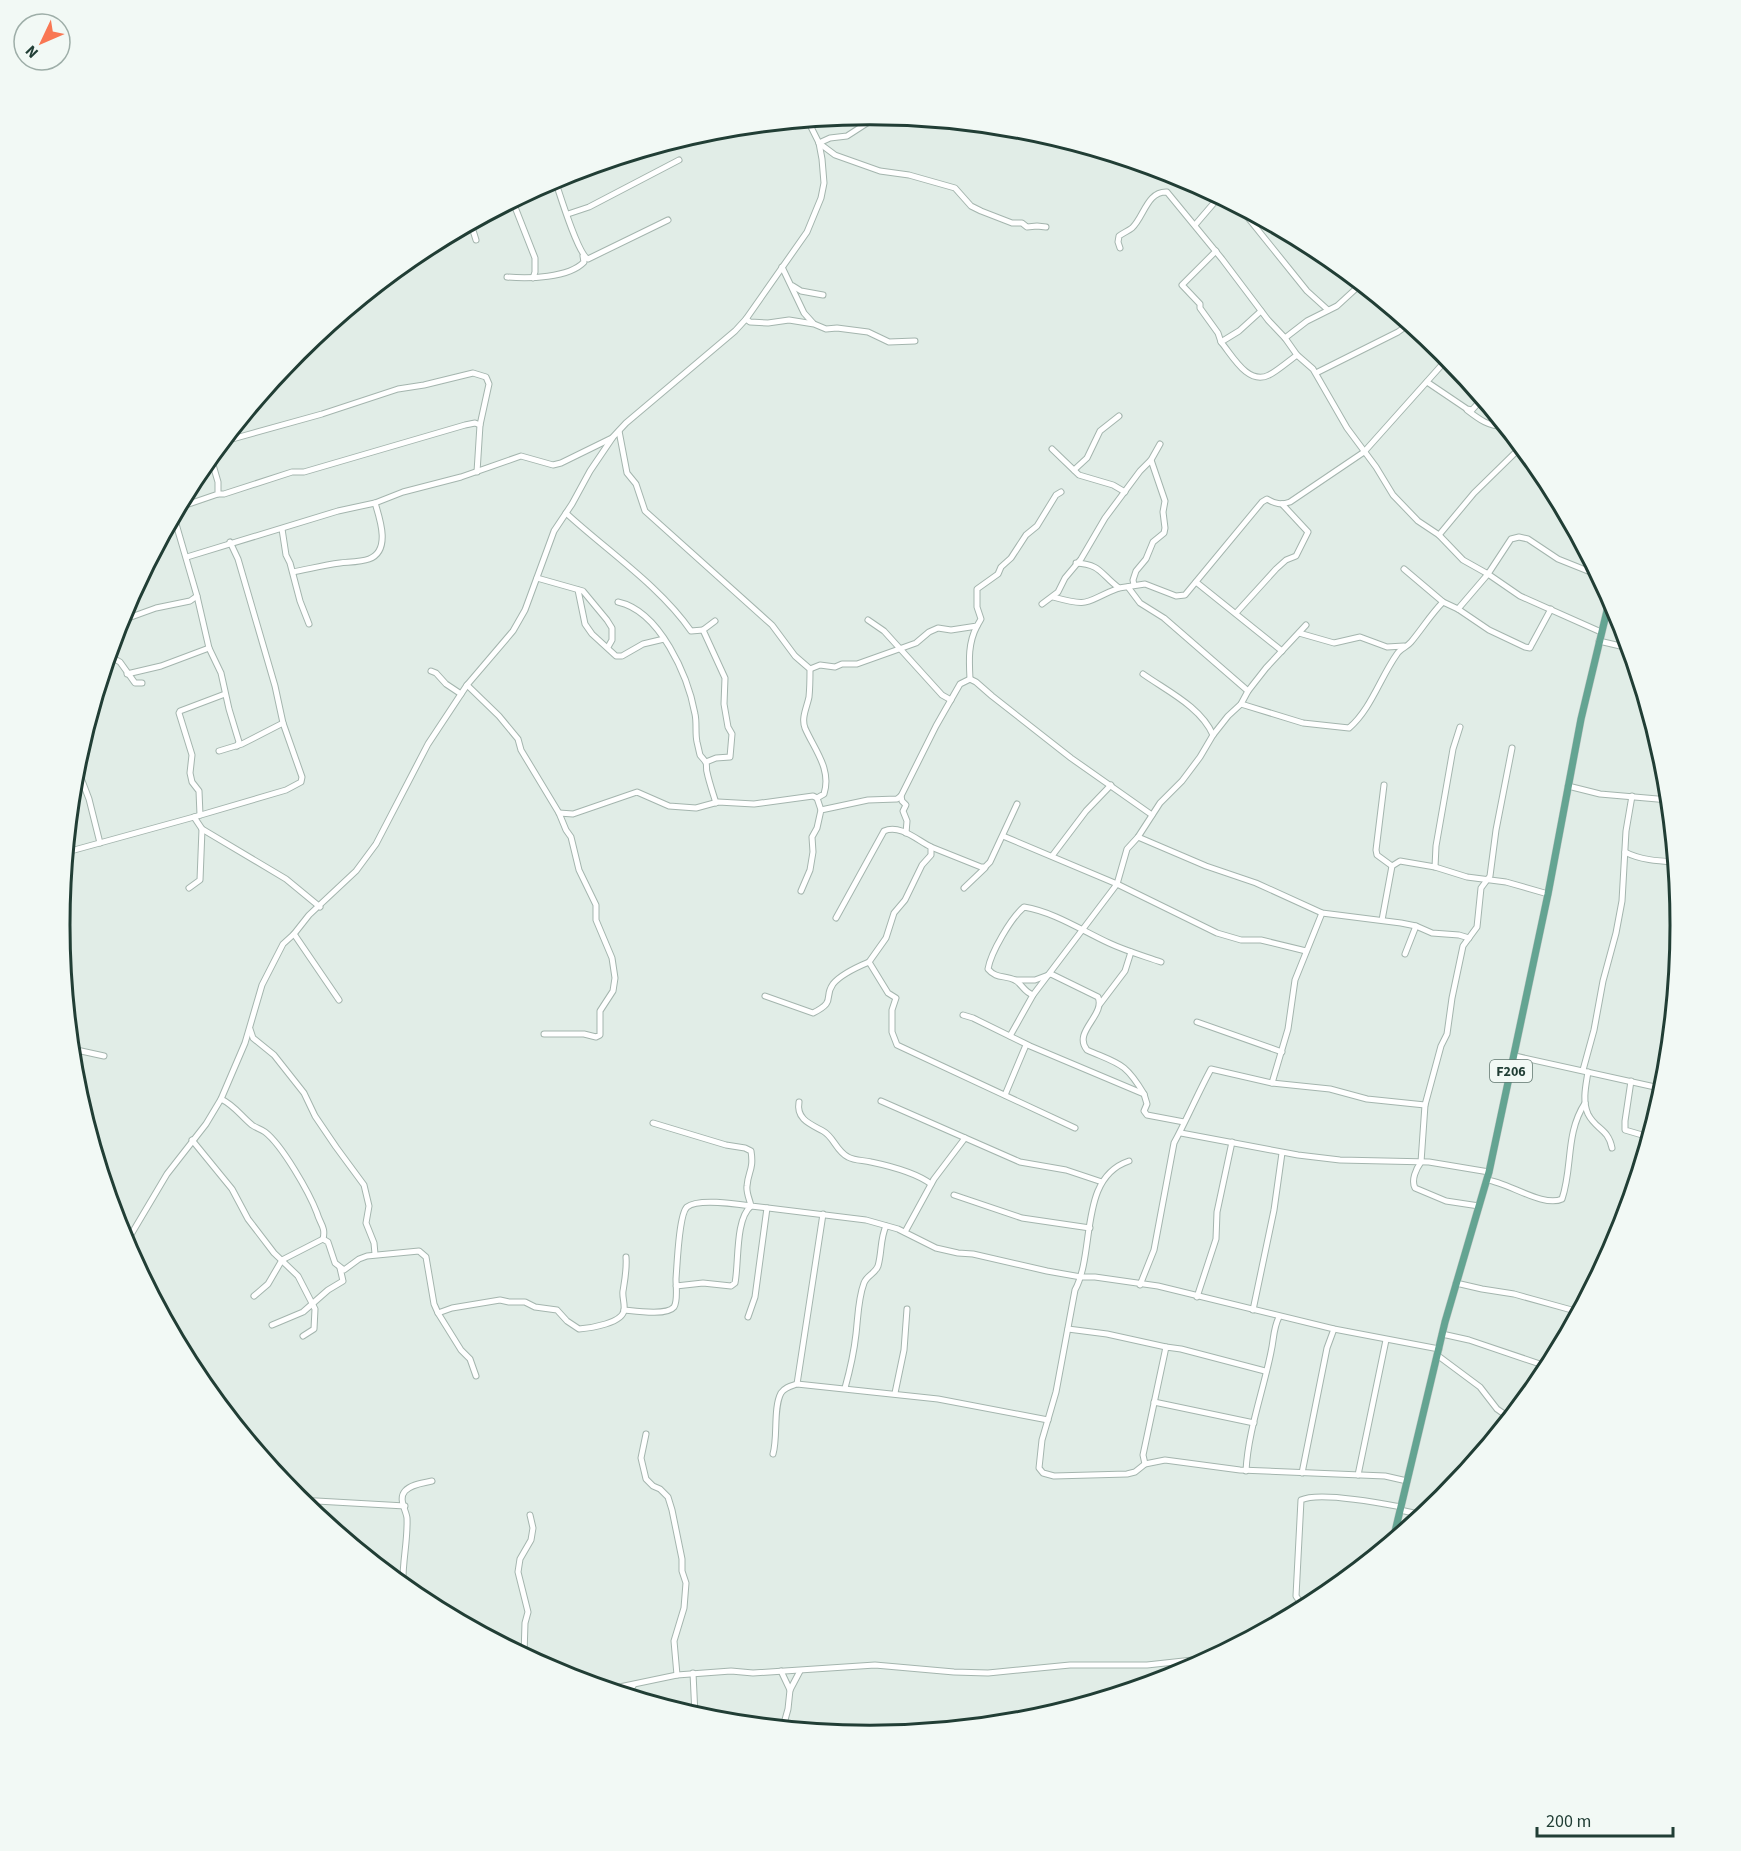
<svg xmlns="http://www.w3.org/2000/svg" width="1741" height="1851" font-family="'Source Sans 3',sans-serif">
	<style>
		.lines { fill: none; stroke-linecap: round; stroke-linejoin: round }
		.minor-casing { stroke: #a4b5ae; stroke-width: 7 }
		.major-casing { stroke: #c1c9c6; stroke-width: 8 }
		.minor { stroke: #fff; stroke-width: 5 }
		.major { stroke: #64a492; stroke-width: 7 }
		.labels { text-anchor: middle; stroke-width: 4.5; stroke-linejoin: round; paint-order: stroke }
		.shield { fill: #f2f9f5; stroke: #60766f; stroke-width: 1.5 }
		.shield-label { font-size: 14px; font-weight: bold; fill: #213e35 }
		.rim { fill: none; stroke: #213e35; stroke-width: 3 }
	</style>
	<rect width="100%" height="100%" fill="#e1ede7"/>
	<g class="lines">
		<g class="minor-casing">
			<g id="minor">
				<polyline points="819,143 835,155 880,171 909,175 955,188 971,206 981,211 1012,223 1022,223 1027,227 1037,226 1046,227"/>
				<polyline points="819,143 830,138 847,136 878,116"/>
				<path d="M555 180C560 195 578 254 588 259L668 220"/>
				<polyline points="513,202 535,258 535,272 533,278"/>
				<polyline points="1241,209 1307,291 1328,310"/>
				<polyline points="568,214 589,207 679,160"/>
				<polyline points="471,224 476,240"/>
				<polyline points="1195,225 1219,197"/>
				<path d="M1120 248 1118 242 1119 236C1123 233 1128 231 1132 228 1144 217 1147 191 1167 192L1222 259 1268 320 1285 338 1297 355 1313 369 1347 428 1376 467 1393 495 1418 521 1439 535 1463 560 1488 574 1511 539 1519 537 1528 539 1558 559 1598 575"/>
				<polyline points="1216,251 1182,285 1200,304 1200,308 1218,333 1221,342"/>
				<polyline points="782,267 804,313 813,323"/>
				<path d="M507 277C528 279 569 278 584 262L583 256"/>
				<polyline points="793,286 801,291 823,295"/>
				<path d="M1261 311 1239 331 1221 342C1232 355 1248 386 1269 375 1276 372 1290 360 1297 355"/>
				<polyline points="746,319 750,322 768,323 789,320 814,324 826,329 837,328 868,332 889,342 915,341"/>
				<polyline points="1285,338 1307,321 1337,306 1361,284"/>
				<polyline points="1316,373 1398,332 1409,324"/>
				<polyline points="1427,382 1467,409 1472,410 1482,399"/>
				<path d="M1467 410C1480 420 1488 426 1505 427"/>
				<path d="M619 431 627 473 636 484 645 511 772 625 795 656 810 669C810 678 810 687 809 697 807 707 801 718 805 728 814 749 832 769 824 794L817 798"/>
				<polyline points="225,441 322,414 398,389 424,385 473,373 486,377 489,384 480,425 477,472"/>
				<polyline points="1052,449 1079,475 1113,485 1125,492"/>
				<polyline points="1074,470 1087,458 1100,431 1119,416"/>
				<polyline points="218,494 224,494 292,472 304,472 465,425 475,423 480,425"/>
				<polyline points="180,507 218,494 218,482 211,458"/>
				<path d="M566 513C606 550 660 586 691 631L703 630"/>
				<polyline points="282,529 286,555 290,563 300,601 309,624"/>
				<polyline points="1439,535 1474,493 1521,447"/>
				<polyline points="187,557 338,511 375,503 403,492 461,477 521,456 553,465 561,463 612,438"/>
				<path d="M1076 563C1101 564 1101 575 1119 588L1145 584 1176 596 1185 595 1262 502 1267 499C1275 504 1281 505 1290 502L1364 452 1448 358"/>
				<polyline points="1404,569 1443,602 1458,609 1489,630 1525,647 1530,648 1532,644 1551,609"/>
				<path d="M293 572C309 569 324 565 340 563 349 562 361 562 369 559 391 551 380 519 375 503"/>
				<polyline points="537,578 583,591 607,620 612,628 612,640 608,647"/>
				<polyline points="1196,582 1282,651"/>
				<polyline points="1134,585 1133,580 1136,571 1146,559 1153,542 1164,533 1165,528 1163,512 1165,501 1151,460"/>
				<polyline points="1128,587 1140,603 1164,618 1248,691"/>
				<polyline points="578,590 585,624 592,634 616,656 622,656 643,644 664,639"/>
				<polyline points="197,596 209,648 221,673 229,709 239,742 237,746"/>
				<path d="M1053 597C1093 608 1084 601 1119 588"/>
				<path d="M618 602C660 611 688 676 695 714 697 723 695 733 697 742 698 746 699 751 700 755 702 758 705 760 706 763 707 765 706 769 707 772 709 782 713 793 716 803"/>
				<polyline points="1042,604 1058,592 1065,578 1081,559 1105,518 1140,471 1151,460 1160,444"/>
				<polyline points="1458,609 1488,574 1520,596 1601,632"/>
				<polyline points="1237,612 1276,569 1286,560 1296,556 1308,532 1282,504"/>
				<polyline points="868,620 884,631 942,695 951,700"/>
				<polyline points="120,621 156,608 190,601 197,596 174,517"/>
				<polyline points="1299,633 1334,643 1360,637 1387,647 1404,646"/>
				<polyline points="1599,641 1629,648"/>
				<polyline points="109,656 120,662 135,683 142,683"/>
				<polyline points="810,669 820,665 835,667 842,664 857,664 916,643 929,632 938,628 951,630 977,626 981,619 977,607 977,589 998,574 1001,567 1011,558 1026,535 1037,526 1056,495 1061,492"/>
				<polyline points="431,671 436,673 446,684 461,694"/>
				<polyline points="127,674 161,666 209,648"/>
				<path d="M1143 674C1167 691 1201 707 1213 735"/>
				<path d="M970 679C969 660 968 643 977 626"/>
				<polyline points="467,685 499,716 518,739 521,750 559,813 566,830 571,837 579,870 596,905 596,920 612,958 615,978 613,991 600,1011 600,1035 596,1037 584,1034 544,1034"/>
				<path d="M1241 704 1303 723 1349 728C1371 709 1380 678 1397 654 1400 649 1407 647 1411 642 1422 629 1431 614 1443 602"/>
				<polyline points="219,751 242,744 283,723"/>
				<polyline points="706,762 716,758 730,757 732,734 728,727 724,704 725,678 703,630 715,621"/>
				<polyline points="76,765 89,799 100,843"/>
				<polyline points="1384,785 1376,850 1377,855 1392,866"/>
				<polyline points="1568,786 1600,794 1669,800"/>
				<polyline points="901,796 902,801 906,805 903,811 907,821 906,833"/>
				<polyline points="559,813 573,814 637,792 669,806 696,808 718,802 754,804 813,796 817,798 821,810"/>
				<polyline points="200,815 199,791 192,782 190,773 192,755 179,713 180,711 225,694"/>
				<polyline points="202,829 286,879 320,907"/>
				<polyline points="1003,836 1117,884 1217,933 1241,940 1261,940 1306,951"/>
				<polyline points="1138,837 1206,866 1256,883 1322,913 1401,923 1416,926 1432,933 1459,935 1469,938"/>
				<polyline points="931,847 981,867 985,867 990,862 1017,804"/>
				<polyline points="67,852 194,817 286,790 301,782 302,777 283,723 275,686 238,559 230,542"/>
				<path d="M1625 852C1640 860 1658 861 1675 862"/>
				<polyline points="1052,856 1086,811 1111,785"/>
				<polyline points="1435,867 1436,846 1453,749 1460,727"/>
				<polyline points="189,888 200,880 202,829 194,817"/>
				<polyline points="964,888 985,868"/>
				<polyline points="801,891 810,870 813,852 812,837 817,828 821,810 868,800 897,799 901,796 936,726 960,684 970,679 976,682 992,696 1071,758 1152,815"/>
				<path d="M836 918 884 831C900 824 917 840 931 847V855L922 865 905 900 894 913 886 938 869 962 888 993 896 998 892 1010V1032L897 1045 1075 1128"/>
				<polyline points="1382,920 1392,866 1400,861 1435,867 1467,877 1506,882 1548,894"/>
				<polyline points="294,934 339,1000"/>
				<polyline points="1405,954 1416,926"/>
				<path d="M1015 980H1035L1051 974 1098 997C1106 1015 1072 1032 1087 1050 1119 1064 1125 1062 1144 1094"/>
				<path d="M1033 995C1024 992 1022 984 1015 980 1005 975 996 979 988 969 991 952 1011 918 1024 907 1054 912 1081 930 1109 943 1126 951 1144 956 1161 962"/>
				<path d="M765 996 813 1013C837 1001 823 998 833 984 841 974 857 967 869 962"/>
				<polyline points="1100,1004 1125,971 1131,952"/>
				<polyline points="963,1015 973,1018 1030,1046 1144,1094 1147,1104 1144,1111 1147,1115 1184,1122"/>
				<polyline points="1197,1022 1282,1052"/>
				<polyline points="250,1029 253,1038 274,1055 304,1093 315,1116 336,1147 364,1185 369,1206 366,1223 374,1243 375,1254"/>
				<polyline points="1010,1036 1033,995 1117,884 1127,849 1138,837 1160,803 1182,781 1200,757 1213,735 1228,716 1241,704 1248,691 1266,668 1306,625"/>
				<polyline points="72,1049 104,1056"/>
				<polyline points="1515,1056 1664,1089"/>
				<polyline points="1583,1070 1594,1030 1603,981 1616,933 1622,901 1626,831 1632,796"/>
				<path d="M1588 1072C1586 1085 1582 1101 1588 1114 1596 1130 1608 1128 1612 1148"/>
				<polyline points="1631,1081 1625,1121 1625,1130 1649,1137"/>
				<polyline points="1272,1083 1288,1029 1295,980 1322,913"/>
				<polyline points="1005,1095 1026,1045"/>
				<path d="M221 1099C234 1105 241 1116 252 1125 256 1128 261 1129 265 1132 282 1145 309 1192 317 1213 320 1224 326 1227 323 1239"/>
				<polyline points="881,1101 1020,1162 1066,1170 1102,1182"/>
				<path d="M799 1102C796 1119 810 1124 823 1131 834 1137 836 1151 848 1157 855 1161 863 1160 871 1162 890 1166 915 1172 931 1184"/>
				<path d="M653 1123 726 1145 745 1148 751 1151C754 1170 748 1171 747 1186 746 1193 750 1200 751 1206L866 1220 898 1229 936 1248 958 1253 973 1254 1047 1271 1081 1277H1095L1158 1286 1334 1329 1439 1349"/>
				<polyline points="1181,1133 1298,1155 1340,1160 1429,1162 1489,1172"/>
				<polyline points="192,1140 232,1189 248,1219 274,1253 298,1276 315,1309 314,1329 303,1336"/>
				<path d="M1129 1161C1078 1178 1096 1251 1075 1290L1056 1392 1042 1440 1039 1468 1043 1473 1054 1476 1127 1474 1135 1472 1145 1464 1165 1460 1240 1470 1385 1476 1407 1481"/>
				<path d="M1487 1180C1507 1182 1544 1208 1562 1199 1573 1167 1565 1134 1585 1103"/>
				<polyline points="954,1195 1022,1218 1090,1228"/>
				<path d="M1479 1206 1446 1201 1415 1188C1411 1180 1416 1169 1421 1162L1425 1105 1441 1046 1447 1034 1452 998 1463 946 1477 927 1481 888 1490 876 1496 830 1512 748"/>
				<polyline points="905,1232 934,1179 965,1138"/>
				<polyline points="126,1243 167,1174 206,1124 221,1099 245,1043 262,985 283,944 294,934 309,915 356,871 376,844 428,744 467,685 513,631 525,610 554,531 572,504 590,471 613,437 626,423 735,331 746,319 807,232 821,198 824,183 822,159 819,143 808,121"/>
				<polyline points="1456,1283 1482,1289 1514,1294 1579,1312"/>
				<path d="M1140 1285 1154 1250 1174 1143C1187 1119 1198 1093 1211 1069L1272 1083 1330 1089 1367 1099 1425 1105"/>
				<polyline points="254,1296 268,1284 282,1260 323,1239 328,1242 335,1263 344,1270 359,1259 367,1256 419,1251 426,1257 434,1304 438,1313 461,1350 470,1359 476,1376"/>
				<polyline points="1197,1297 1216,1239 1217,1212 1232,1142"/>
				<path d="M624 1310C635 1311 667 1316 674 1307 678 1301 676 1287 676 1279 677 1266 679 1214 687 1207 698 1198 737 1204 751 1206 735 1219 739 1264 735 1283L731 1286 703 1283 676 1286"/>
				<polyline points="1253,1310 1274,1210 1282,1153"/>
				<path d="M438 1313 452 1308 500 1300 509 1302H525L535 1307 557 1310 567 1321 579 1329C591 1328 623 1323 624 1310 625 1303 622 1297 623 1291 625 1279 627 1269 626 1257"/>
				<polyline points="748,1317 755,1297 767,1208"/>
				<polyline points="272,1325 303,1312 328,1290 343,1281 340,1268"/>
				<polyline points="1068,1329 1107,1334 1166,1347"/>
				<polyline points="1442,1334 1469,1340 1540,1364 1550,1365"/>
				<polyline points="1437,1355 1480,1387 1497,1409 1510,1418"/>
				<polyline points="797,1384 823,1214"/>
				<path d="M845 1388C850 1370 854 1352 856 1334 858 1317 858 1299 864 1283 867 1275 875 1274 878 1266 882 1252 880 1239 886 1226"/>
				<polyline points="895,1393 904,1350 907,1309"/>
				<polyline points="1154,1402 1254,1423"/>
				<polyline points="646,1434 641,1458 646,1479 653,1486 660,1489 668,1497 672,1510 682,1559 682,1571 686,1583 684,1608 674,1641 677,1675"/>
				<polyline points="1477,1453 1480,1454"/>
				<path d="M773 1454C778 1437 773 1408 781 1393 785 1387 791 1386 797 1384L938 1399 1048 1420"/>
				<polyline points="1145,1464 1143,1455 1166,1347 1181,1349 1265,1371"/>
				<path d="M1246 1471C1248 1431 1263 1392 1271 1352 1274 1339 1273 1329 1279 1317"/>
				<polyline points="1302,1473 1327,1348 1334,1329"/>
				<polyline points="1358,1475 1386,1340"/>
				<polyline points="299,1500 405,1506"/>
				<polyline points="1400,1510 1423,1515"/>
				<path d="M403 1585C402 1563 408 1541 407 1518 406 1510 398 1499 405 1491 411 1484 424 1483 432 1481"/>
				<path d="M1309 1606 1302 1601 1300 1602 1296 1596 1301 1500C1319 1491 1380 1503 1401 1507"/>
				<polyline points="524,1655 525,1623 528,1612 518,1572 520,1559 531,1540 533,1528 530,1515"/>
				<polyline points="781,1671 790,1690"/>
				<polyline points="693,1673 695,1715"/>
				<polyline points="610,1689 677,1675 731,1671 753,1673 875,1665 954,1672 988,1673 1070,1665 1147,1665 1211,1658"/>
				<polyline points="627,1694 633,1686"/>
				<polyline points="783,1727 788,1709 790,1690 800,1671"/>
			</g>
		</g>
		<g class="major-casing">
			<polyline id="major" points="1393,1540 1445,1322 1489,1172 1548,894 1581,719 1610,598"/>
		</g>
		<use href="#minor" class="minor"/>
		<use href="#major" class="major"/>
	</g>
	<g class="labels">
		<rect class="shield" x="1490" y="1060" width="42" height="22" rx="4.5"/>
		<g class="shield-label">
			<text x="1511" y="1076">F206</text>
		</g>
	</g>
	<path d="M0 0H1741V1851H0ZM70 925a800 800 0 1 1 1600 0a800 800 0 1 1-1600 0Z" fill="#f2f9f5" fill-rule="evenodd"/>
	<path class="rim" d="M70 925a800 800 0 1 1 1600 0a800 800 0 1 1-1600 0Z"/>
	<g transform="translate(42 42) rotate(226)"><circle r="28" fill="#f2f9f5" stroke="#9eaea8" stroke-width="1.5"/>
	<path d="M0-4.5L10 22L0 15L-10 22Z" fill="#f97753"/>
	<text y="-9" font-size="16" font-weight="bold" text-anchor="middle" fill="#213e35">N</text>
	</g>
	<path d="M1537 1827v9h136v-9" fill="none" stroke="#213e35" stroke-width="3"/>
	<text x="1546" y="1827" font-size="18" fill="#213e35" stroke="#f2f9f5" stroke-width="4.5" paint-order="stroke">200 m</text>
</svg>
